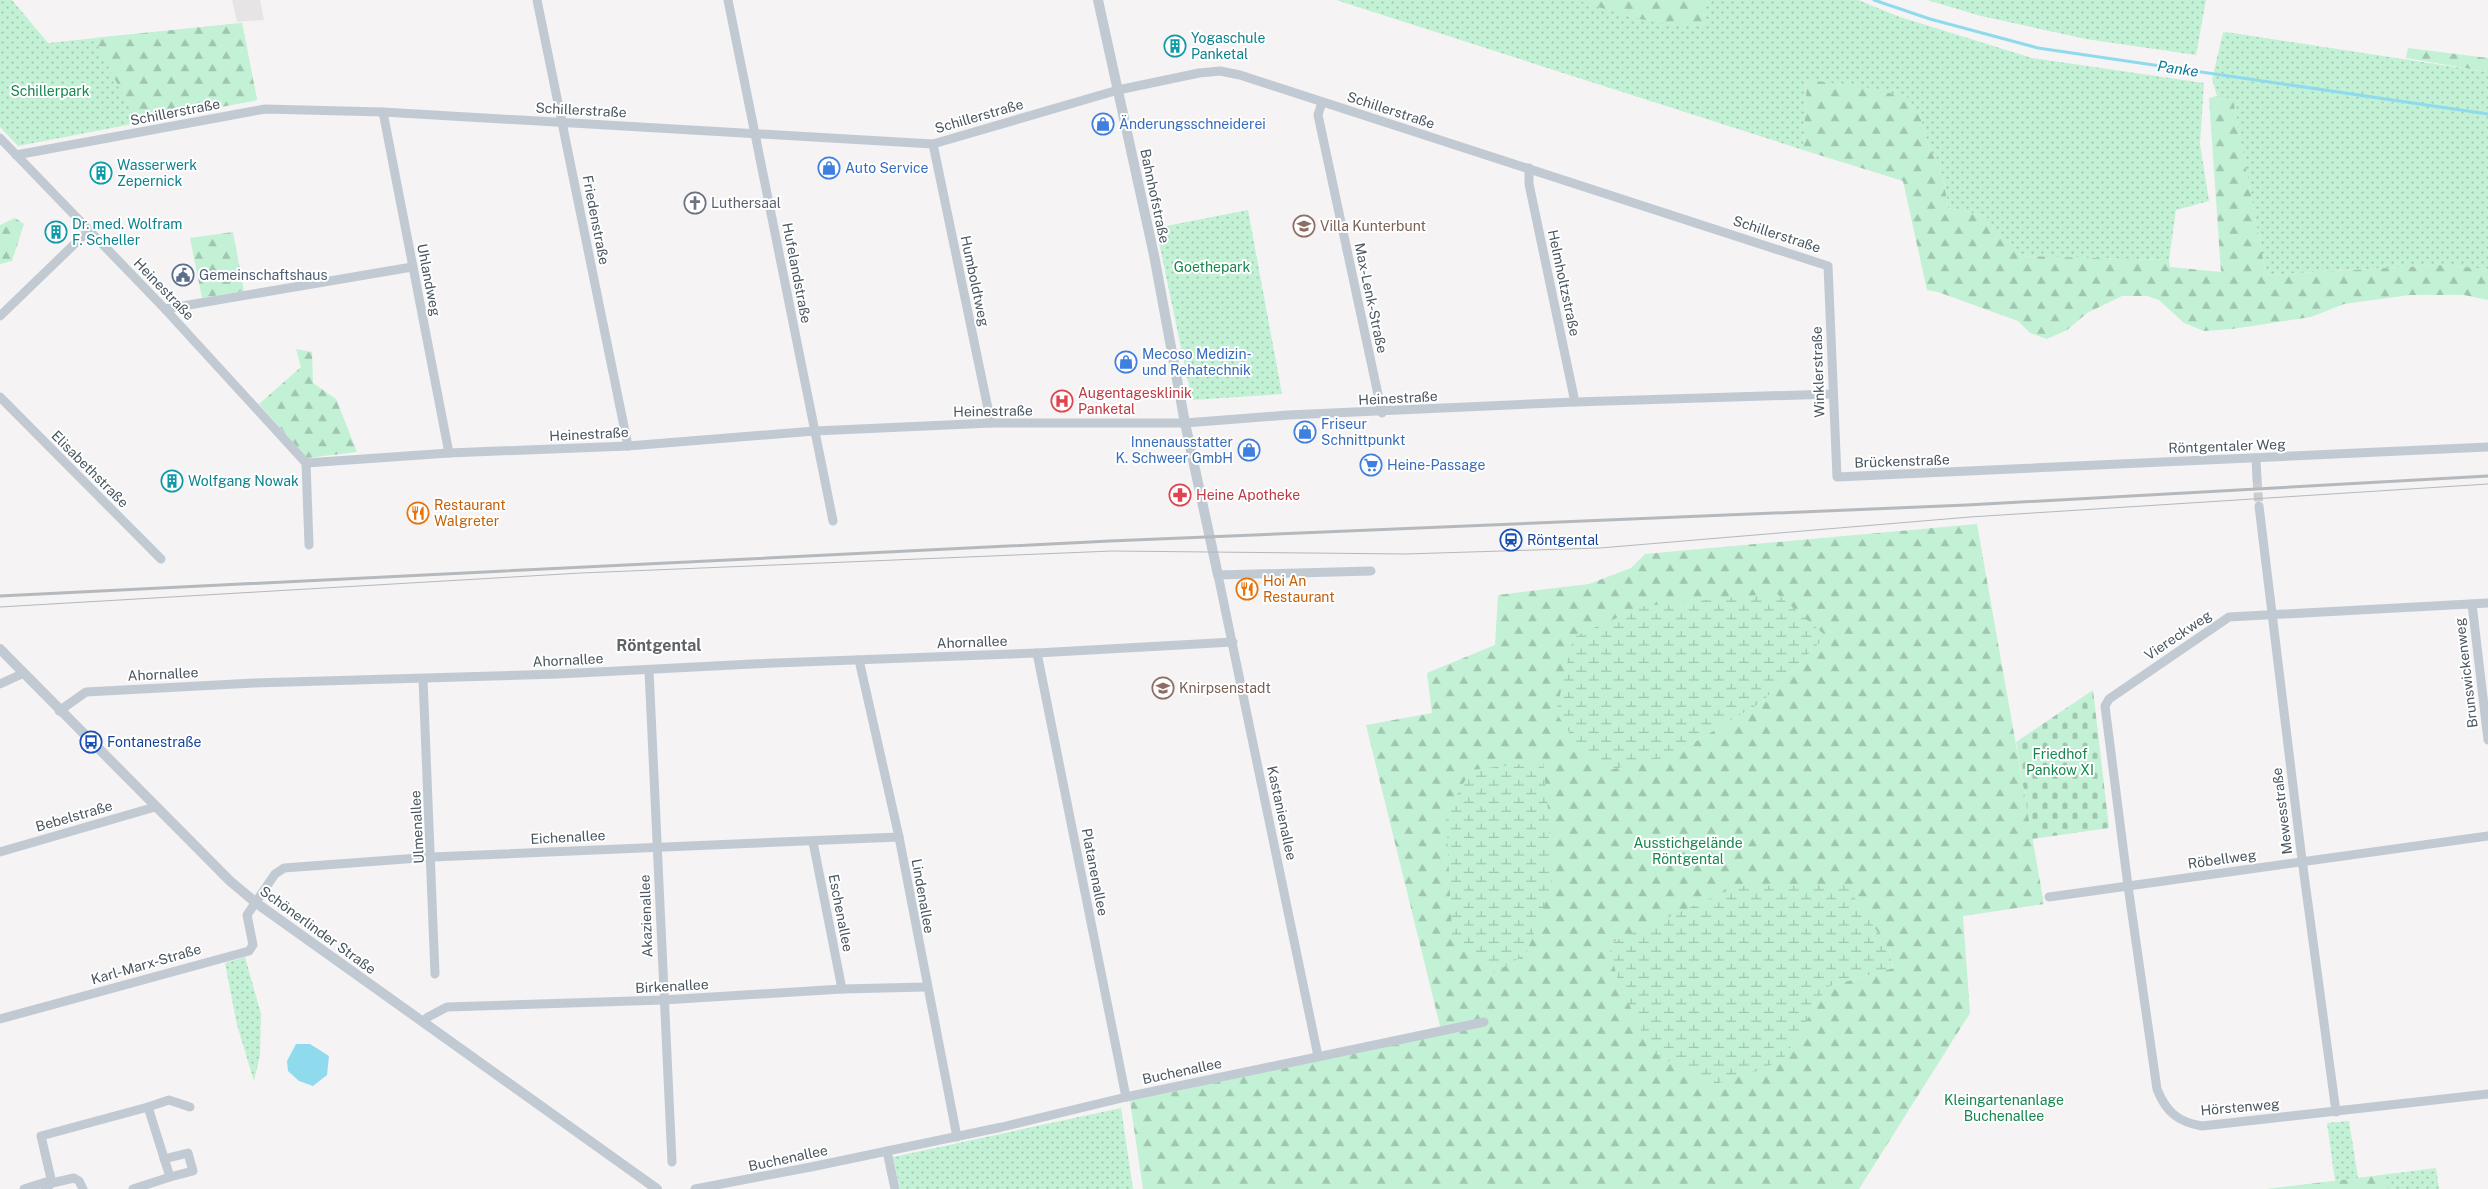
<svg xmlns="http://www.w3.org/2000/svg" width="2488" height="1189" font-family="'Public Sans',sans-serif">
	<style>
		.education { fill: #e6e4e5 }
		.green { fill: url(#green-dots) }
		.forest { fill: url(#forest-firs); fill-rule: evenodd }
		.wetland { fill: url(#wetland-marsh) }
		.cemetery { fill: url(#cemetery-stones) }
		.water { fill: #90daee }
		.lines { fill: none; stroke-linecap: round; stroke-linejoin: round }
		.stream { stroke: #90daee; stroke-width: 3 }
		.minor-tunnel { stroke: #caccce; stroke-width: 9; stroke-dasharray: 9 4.5; stroke-linecap: butt }
		.minor { stroke: #c1cad2; stroke-width: 9 }
		.tertiary { stroke: #c1cad2; stroke-width: 10 }
		.tram { stroke: #b5b8bd; stroke-width: 1 }
		.rail { stroke: #b5b8bd; stroke-width: 3 }
		.labels { text-anchor: middle; stroke-width: 4; stroke-linejoin: round; paint-order: stroke }
		.culture-label { font-size: 14px; fill: #0d838f; stroke: #fff; text-anchor: start }
		.park-label { font-size: 14px; fill: #17864f; stroke: #fff }
		.street-label { font-size: 14px; fill: #4a5661; stroke: #fff }
		.shop-label { font-size: 14px; fill: #366cbe; stroke: #fff; text-anchor: start }
		.worship-label { font-size: 14px; fill: #5b616d; stroke: #fff; text-anchor: start }
		.education-label { font-size: 14px; fill: #785e54; stroke: #fff; text-anchor: start }
		.service-label { font-size: 14px; fill: #4e5e75; stroke: #fff; text-anchor: start }
		.health-label { font-size: 14px; fill: #be3a42; stroke: #fff; text-anchor: start }
		.food-label { font-size: 14px; fill: #c56008; stroke: #fff; text-anchor: start }
		.transit-label { font-size: 14px; fill: #164399; stroke: #fff; text-anchor: start }
		.water-label { font-size: 15px; font-style: italic; fill: #0c7c9b; stroke: #fff }
		.quarter-label { font-size: 16px; font-weight: bold; fill: #5f6368; stroke: #fff }
	</style>
	<defs>
		<pattern id="green-dots" width="8" height="8" patternUnits="userSpaceOnUse" patternTransform="scale(1.25)"><rect width="8" height="8" fill="#c3f1d5"/><path d="M2 2h.1M6 6h.1" fill="none" stroke="#a0c6b0" stroke-width="1.8" stroke-linecap="round"/></pattern>
		<pattern id="forest-firs" width="22" height="20" patternUnits="userSpaceOnUse" patternTransform="scale(1.25)"><rect width="22" height="20" fill="#c3f1d5"/><path d="M5 1l3.5 6h-7zM16 11l3.5 6h-7z" fill="#a0c6b0"/></pattern>
		<pattern id="wetland-marsh" width="20" height="14" patternUnits="userSpaceOnUse" patternTransform="scale(1.25)"><rect width="20" height="14" fill="#c3f1d5"/><path d="M1 5h8M5 5V1M11 12h8M15 12V8" fill="none" stroke="#a0c6b0"/></pattern>
		<pattern id="cemetery-stones" width="16" height="16" patternUnits="userSpaceOnUse" patternTransform="scale(1.25)"><rect width="16" height="16" fill="#c3f1d5"/><path d="M2 7V4a2 2 0 0 1 4 0v3zM10 15v-3a2 2 0 0 1 4 0v3z" fill="#a0c6b0"/></pattern>
	</defs>
	<rect width="100%" height="100%" fill="#f5f3f3"/>
	<polygon class="education" points="232,0 260,0 264,20 237,22"/>
	<g class="green">
		<polygon points="0,0 12,0 48,43 242,23 257,100 18,146 0,127"/>
		<polygon points="1336,0 1858,0 1900,17 2032,58 2204,83 2200,144 2209,201 2176,210 2169,260 2015,256 1985,216 1948,208 1943,176 1928,145 1921,120 1807,80 1803,150"/>
		<polygon points="1927,0 2206,0 2196,55 2086,39 1981,16"/>
		<polygon points="2226,32 2488,72 2488,269 2441,265 2266,275 2233,100 2217,96 2212,79 2223,33"/>
		<polygon points="1248,210 1282,394 1192,400 1156,228"/>
		<polygon points="245,957 261,1014 260,1055 254,1081 237,1025 225,963"/>
		<polygon points="1121,1108 1133,1189 900,1189 893,1157"/>
		<polygon points="2349,1121 2358,1178 2436,1168 2439,1189 2268,1189 2335,1181 2327,1123"/>
	</g>
	<g class="forest">
		<polygon points="1576,0 1707,0 1704,24 1671,25 1630,17"/>
		<polygon points="242,23 257,100 137,123 94,38"/>
		<polygon points="2408,48 2488,58 2488,72 2406,58"/>
		<polygon points="1807,80 1865,87 1909,98 1921,120 1928,145 1943,176 1948,208 1985,216 2020,256 2169,260 2170,267 2221,272 2209,98 2217,96 2233,99 2266,275 2441,265 2488,269 2488,300 2464,295 2410,295 2344,304 2311,317 2232,329 2204,331 2184,323 2159,300 2147,296 2122,296 2087,313 2067,330 2047,339 2030,333 2018,321 1938,292 1927,290 1903,181 1803,150"/>
		<polygon points="15,218 24,224 12,261 0,264 0,225"/>
		<polygon points="233,232 244,291 202,298 190,238"/>
		<polygon points="296,349 312,352 313,383 336,399 357,452 307,458 259,404 301,367"/>
		<path d="M1977 524 2044 904 1963 916 1970 1013 1859 1189H1143L1130 1101 1442 1034 1366 725 1432 713 1427 673 1495 645 1498 595 1589 584 1631 568 1645 554ZM1826 636 1762 702 1676 753ZM1889 949 1893 968 1827 987Z"/>
		<polygon points="2383,1175 2389,1189 2267,1189"/>
	</g>
	<g class="wetland">
		<polygon points="1776,593 1826,636 1762,702 1676,753 1610,770 1588,760 1556,713 1573,637 1644,606"/>
		<polygon points="1543,761 1549,819 1552,885 1526,954 1492,974 1452,936 1446,813 1471,770"/>
		<polygon points="1846,885 1889,949 1893,968 1827,987 1782,1061 1710,1086 1650,1050 1618,980 1608,944 1738,886"/>
	</g>
	<polygon class="cemetery" points="2093,690 2109,828 2032,839 2016,742"/>
	<polygon class="water" points="296,1044 310,1044 329,1056 327,1075 313,1086 299,1081 288,1071 287,1061"/>
	<g class="lines">
		<polyline class="stream" points="1874,0 1930,19 2038,48 2488,114"/>
		<polyline class="minor-tunnel" points="2257,479 2259,506"/>
		<g class="minor">
			<polyline points="537,0 628,446"/>
			<polyline points="728,0 833,521"/>
			<polyline points="1322,102 1318,115 1382,413"/>
			<polyline points="383,112 449,453"/>
			<polyline points="0,138 165,309 306,463 449,453 628,446 815,431 991,423 1185,423 1288,415 1575,402 1832,394"/>
			<polyline points="933,144 991,423"/>
			<polyline points="16,155 265,109 383,112 933,144 1118,90 1199,73 1220,71 1240,75 1828,266 1837,477 2488,447"/>
			<polyline points="1529,168 1529,184 1575,402"/>
			<polyline points="165,309 412,267"/>
			<polyline points="0,316 88,231"/>
			<polyline points="0,397 161,559"/>
			<polyline points="2256,459 2257,479"/>
			<polyline points="306,463 309,545"/>
			<polyline points="2259,506 2301,852 2336,1112"/>
			<path d="M2488 603 2229 617 2109 699 2105 706 2128 886 2157 1089C2166 1112 2178 1122 2202 1126L2488 1094"/>
			<polyline points="2472,604 2488,740"/>
			<polyline points="1037,653 1126,1097"/>
			<polyline points="859,660 899,837 957,1137"/>
			<polyline points="649,670 672,1162"/>
			<polyline points="423,679 435,974"/>
			<polyline points="0,684 24,673"/>
			<polyline points="59,711 86,692 254,683 559,674 752,664 1037,653 1233,642"/>
			<polyline points="813,842 842,989"/>
			<polyline points="0,852 155,807"/>
			<polyline points="2049,897 2488,836"/>
			<polyline points="0,1019 249,951 253,945 247,915 275,874 284,868 432,857 899,837"/>
			<polyline points="423,1022 428,1017 447,1007 663,1000 842,989 926,987"/>
			<polyline points="1318,1056 1218,575 1371,571"/>
			<polyline points="148,1107 169,1100 190,1107"/>
			<polyline points="887,1151 895,1189"/>
			<polyline points="164,1159 188,1153 193,1171 170,1177"/>
			<polyline points="52,1183 41,1136 148,1107 170,1177 133,1189"/>
			<polyline points="24,1189 46,1182 52,1183"/>
			<polyline points="45,1189 52,1183 74,1178 79,1181 83,1189"/>
			<polyline points="695,1189 811,1167 1002,1127 1126,1097 1484,1022"/>
		</g>
		<g class="tertiary">
			<polyline points="1098,0 1154,255 1185,423 1218,575"/>
			<polyline points="0,649 230,881 255,902 657,1189"/>
		</g>
		<polyline class="tram" points="0,607 581,573 1112,551 1405,554 1600,548 1970,517 2488,484"/>
		<polyline class="rail" points="0,596 1110,541 1967,505 2488,476"/>
	</g>
	<defs>
		<g id="building-ring" transform="scale(1.125)"><circle r="9.5" fill="#fff" stroke="#0f9aa8" stroke-width="1.5"/><path d="M-4-6H4V6H1V3H-1V6H-4ZM-2.5-4.3h1.7v1.8h-1.7ZM.8-4.3h1.7v1.8H.8ZM-2.5-1h1.7V.8h-1.7ZM.8-1h1.7V.8H.8Z" fill="#0f9aa8"/></g>
		<g id="shop-ring" transform="scale(1.125)"><circle r="9.5" fill="#fff" stroke="#3f7fe0" stroke-width="1.5"/><path d="M-5-2.5h2.3a2.7 3.5 0 0 1 5.4 0H5L5.5 6h-11ZM-1.5-2.5h3a1.5 2.3 0 0 0-3 0Z" fill="#3f7fe0"/></g>
		<g id="church-ring" transform="scale(1.125)"><circle r="9.5" fill="#fff" stroke="#6b7280" stroke-width="1.5"/><path d="M-1.2-6h2.4v3.5h3.3v2.4h-3.3V6h-2.4V-.1h-3.3v-2.4h3.3Z" fill="#6b7280"/></g>
		<g id="school-ring" transform="scale(1.125)"><circle r="9.5" fill="#fff" stroke="#8d6e63" stroke-width="1.5"/><path d="M0-5L7-2L0 1L-7-2ZM-4 1L0 2.5L4 1V4Q0 6-4 4Z" fill="#8d6e63"/></g>
		<g id="civic-ring" transform="scale(1.125)"><circle r="9.5" fill="#fff" stroke="#5c6f8a" stroke-width="1.5"/><path d="M-.6-6.5H3V-4.5H.6V-3L4-1V1h2V6H-6V1h2V-1L-.6-3ZM-1.2 2.5V6h2.4V2.5Z" fill="#5c6f8a"/></g>
		<g id="hospital-ring" transform="scale(1.125)"><circle r="9.5" fill="#fff" stroke="#e0444e" stroke-width="1.5"/><path d="M-5-5h3v3.5h4V-5h3V5h-3V1.5h-4V5h-3Z" fill="#e0444e"/></g>
		<g id="supermarket-ring" transform="scale(1.125)"><circle r="9.5" fill="#fff" stroke="#3f7fe0" stroke-width="1.5"/><path d="M-6-5.5h2.5l.6 2H6L4.5 2H-2.5L-4.4-4H-6ZM-1.5 3.2a1.3 1.3 0 1 0 .1 0ZM3 3.2a1.3 1.3 0 1 0 .1 0Z" fill="#3f7fe0"/></g>
		<g id="pharmacy-ring" transform="scale(1.125)"><circle r="9.5" fill="#fff" stroke="#e0444e" stroke-width="1.5"/><path d="M-2-6h4v4h4v4h-4v4h-4v-4h-4v-4h4Z" fill="#e0444e"/></g>
		<g id="restaurant-ring" transform="scale(1.125)"><circle r="9.5" fill="#fff" stroke="#e8710a" stroke-width="1.5"/><path d="M-5-6h1v4h1v-4h1v4h1v-4h1v5L-1.5 .5V6h-2V.5L-5-1ZM5-6V6H3V1.5H1.5Q1.5-4 5-6Z" fill="#e8710a"/></g>
		<g id="station-ring" transform="scale(1.125)"><circle r="9.5" fill="#fff" stroke="#1a4fb4" stroke-width="1.5"/><path d="M-3-6H3Q5-6 5-4V2Q5 4 3 4L4.5 6H3L1.5 4h-3L-3 6H-4.5L-3 4Q-5 4-5 2V-4Q-5-6-3-6ZM-3.5-4v3h7v-3ZM-3.5 1v1.5H-2V1ZM2 1v1.5H3.5V1Z" fill="#1a4fb4"/></g>
		<g id="bus-ring" transform="scale(1.125)"><circle r="9.5" fill="#fff" stroke="#1a4fb4" stroke-width="1.5"/><path d="M-5-6H5V4H4V6H2V4H-2V6H-4V4H-5ZM-3.5-4V0h7V-4ZM-3.5 1.2v1.5H-2V1.2ZM2 1.2v1.5H3.5V1.2Z" fill="#1a4fb4"/></g>
	</defs>
	<g fill-rule="evenodd">
		<use href="#building-ring" x="1175" y="46"/>
		<use href="#shop-ring" x="1103" y="124"/>
		<use href="#shop-ring" x="829" y="168"/>
		<use href="#building-ring" x="101" y="173"/>
		<use href="#church-ring" x="695" y="203"/>
		<use href="#school-ring" x="1304" y="226"/>
		<use href="#building-ring" x="56" y="232"/>
		<use href="#civic-ring" x="183" y="275"/>
		<use href="#shop-ring" x="1126" y="362"/>
		<use href="#hospital-ring" x="1062" y="401"/>
		<use href="#shop-ring" x="1305" y="432"/>
		<use href="#shop-ring" x="1249" y="450"/>
		<use href="#supermarket-ring" x="1371" y="465"/>
		<use href="#building-ring" x="172" y="481"/>
		<use href="#pharmacy-ring" x="1180" y="495"/>
		<use href="#restaurant-ring" x="418" y="513"/>
		<use href="#station-ring" x="1511" y="540"/>
		<use href="#restaurant-ring" x="1247" y="589"/>
		<use href="#school-ring" x="1163" y="688"/>
		<use href="#bus-ring" x="91" y="742"/>
	</g>
	<g class="labels">
		<g class="culture-label">
			<text x="1191" y="43">Yogaschule<tspan x="1191" dy="16">Panketal</tspan></text>
			<text x="117" y="170">Wasserwerk<tspan x="117" dy="16">Zepernick</tspan></text>
			<text x="72" y="229">Dr. med. Wolfram<tspan x="72" dy="16">F. Scheller</tspan></text>
			<text x="188" y="486">Wolfgang Nowak</text>
		</g>
		<g class="park-label">
			<text x="50" y="96">Schillerpark</text>
			<text x="1212" y="272">Goethepark</text>
			<text x="2060" y="759">Friedhof<tspan x="2060" dy="16">Pankow XI</tspan></text>
			<text x="1688" y="848">Ausstichgelände<tspan x="1688" dy="16">Röntgental</tspan></text>
			<text x="2004" y="1105">Kleingartenanlage<tspan x="2004" dy="16">Buchenallee</tspan></text>
		</g>
		<g class="street-label">
			<text transform="translate(581 110) rotate(3)" y="5">Schillerstraße</text>
			<text transform="translate(1391 110) rotate(18)" y="5">Schillerstraße</text>
			<text transform="translate(175 112) rotate(-11)" y="5">Schillerstraße</text>
			<text transform="translate(979 116) rotate(-16)" y="5">Schillerstraße</text>
			<text transform="translate(1155 196) rotate(78)" y="5">Bahnhofstraße</text>
			<text transform="translate(596 220) rotate(79)" y="5">Friedenstraße</text>
			<text transform="translate(1777 234) rotate(18)" y="5">Schillerstraße</text>
			<text transform="translate(797 273) rotate(79)" y="5">Hufelandstraße</text>
			<text transform="translate(429 280) rotate(79)" y="5">Uhlandweg</text>
			<text transform="translate(975 281) rotate(78)" y="5">Humboldtweg</text>
			<text transform="translate(1564 283) rotate(78)" y="5">Helmholtzstraße</text>
			<text transform="translate(164 289) rotate(46)" y="5">Heinestraße</text>
			<text transform="translate(1371 298) rotate(78)" y="5">Max-Lenk-Straße</text>
			<text transform="translate(1818 372) rotate(-92)" y="5">Winklerstraße</text>
			<text transform="translate(1398 398) rotate(-3)" y="5">Heinestraße</text>
			<text transform="translate(993 411) rotate(-1)" y="5">Heinestraße</text>
			<text transform="translate(589 434) rotate(-3)" y="5">Heinestraße</text>
			<text transform="translate(2227 446) rotate(-2)" y="5">Röntgentaler Weg</text>
			<text transform="translate(1902 461) rotate(-2)" y="5">Brückenstraße</text>
			<text transform="translate(90 469) rotate(45)" y="5">Elisabethstraße</text>
			<text transform="translate(2178 635) rotate(-34)" y="5">Viereckweg</text>
			<text transform="translate(972 642) rotate(-2)" y="5">Ahornallee</text>
			<text transform="translate(568 660) rotate(-3)" y="5">Ahornallee</text>
			<text transform="translate(2466 673) rotate(-97)" y="5">Brunswickenweg</text>
			<text transform="translate(163 674) rotate(-3)" y="5">Ahornallee</text>
			<text transform="translate(2282 811) rotate(-97)" y="5">Mewesstraße</text>
			<text transform="translate(1282 813) rotate(78)" y="5">Kastanienallee</text>
			<text transform="translate(74 816) rotate(-16)" y="5">Bebelstraße</text>
			<text transform="translate(417 827) rotate(-93)" y="5">Ulmenallee</text>
			<text transform="translate(568 837) rotate(-3)" y="5">Eichenallee</text>
			<text transform="translate(2222 859) rotate(-8)" y="5">Röbellweg</text>
			<text transform="translate(1095 872) rotate(79)" y="5">Platanenallee</text>
			<text transform="translate(923 896) rotate(80)" y="5">Lindenallee</text>
			<text transform="translate(841 913) rotate(79)" y="5">Eschenallee</text>
			<text transform="translate(646 916) rotate(-92)" y="5">Akazienallee</text>
			<text transform="translate(318 930) rotate(36)" y="5">Schönerlinder Straße</text>
			<text transform="translate(146 964) rotate(-16)" y="5">Karl-Marx-Straße</text>
			<text transform="translate(672 986) rotate(-3)" y="5">Birkenallee</text>
			<text transform="translate(1182 1071) rotate(-12)" y="5">Buchenallee</text>
			<text transform="translate(2240 1107) rotate(-5)" y="5">Hörstenweg</text>
			<text transform="translate(788 1158) rotate(-12)" y="5">Buchenallee</text>
		</g>
		<g class="shop-label">
			<text x="1119" y="129">Änderungsschneiderei</text>
			<text x="845" y="173">Auto Service</text>
			<text x="1142" y="359">Mecoso Medizin-<tspan x="1142" dy="16">und Rehatechnik</tspan></text>
			<text x="1321" y="429">Friseur<tspan x="1321" dy="16">Schnittpunkt</tspan></text>
			<text x="1233" y="447" text-anchor="end">Innenausstatter<tspan x="1233" dy="16">K. Schweer GmbH</tspan></text>
			<text x="1387" y="470">Heine-Passage</text>
		</g>
		<g class="worship-label">
			<text x="711" y="208">Luthersaal</text>
		</g>
		<g class="education-label">
			<text x="1320" y="231">Villa Kunterbunt</text>
			<text x="1179" y="693">Knirpsenstadt</text>
		</g>
		<g class="service-label">
			<text x="199" y="280">Gemeinschaftshaus</text>
		</g>
		<g class="health-label">
			<text x="1078" y="398">Augentagesklinik<tspan x="1078" dy="16">Panketal</tspan></text>
			<text x="1196" y="500">Heine Apotheke</text>
		</g>
		<g class="food-label">
			<text x="434" y="510">Restaurant<tspan x="434" dy="16">Walgreter</tspan></text>
			<text x="1263" y="586">Hoi An<tspan x="1263" dy="16">Restaurant</tspan></text>
		</g>
		<g class="transit-label">
			<text x="1527" y="545">Röntgental</text>
			<text x="107" y="747">Fontanestraße</text>
		</g>
		<g class="water-label">
			<text transform="translate(2178 69) rotate(8)" y="5">Panke</text>
		</g>
		<g class="quarter-label">
			<text x="659" y="651">Röntgental</text>
		</g>
	</g>
</svg>
